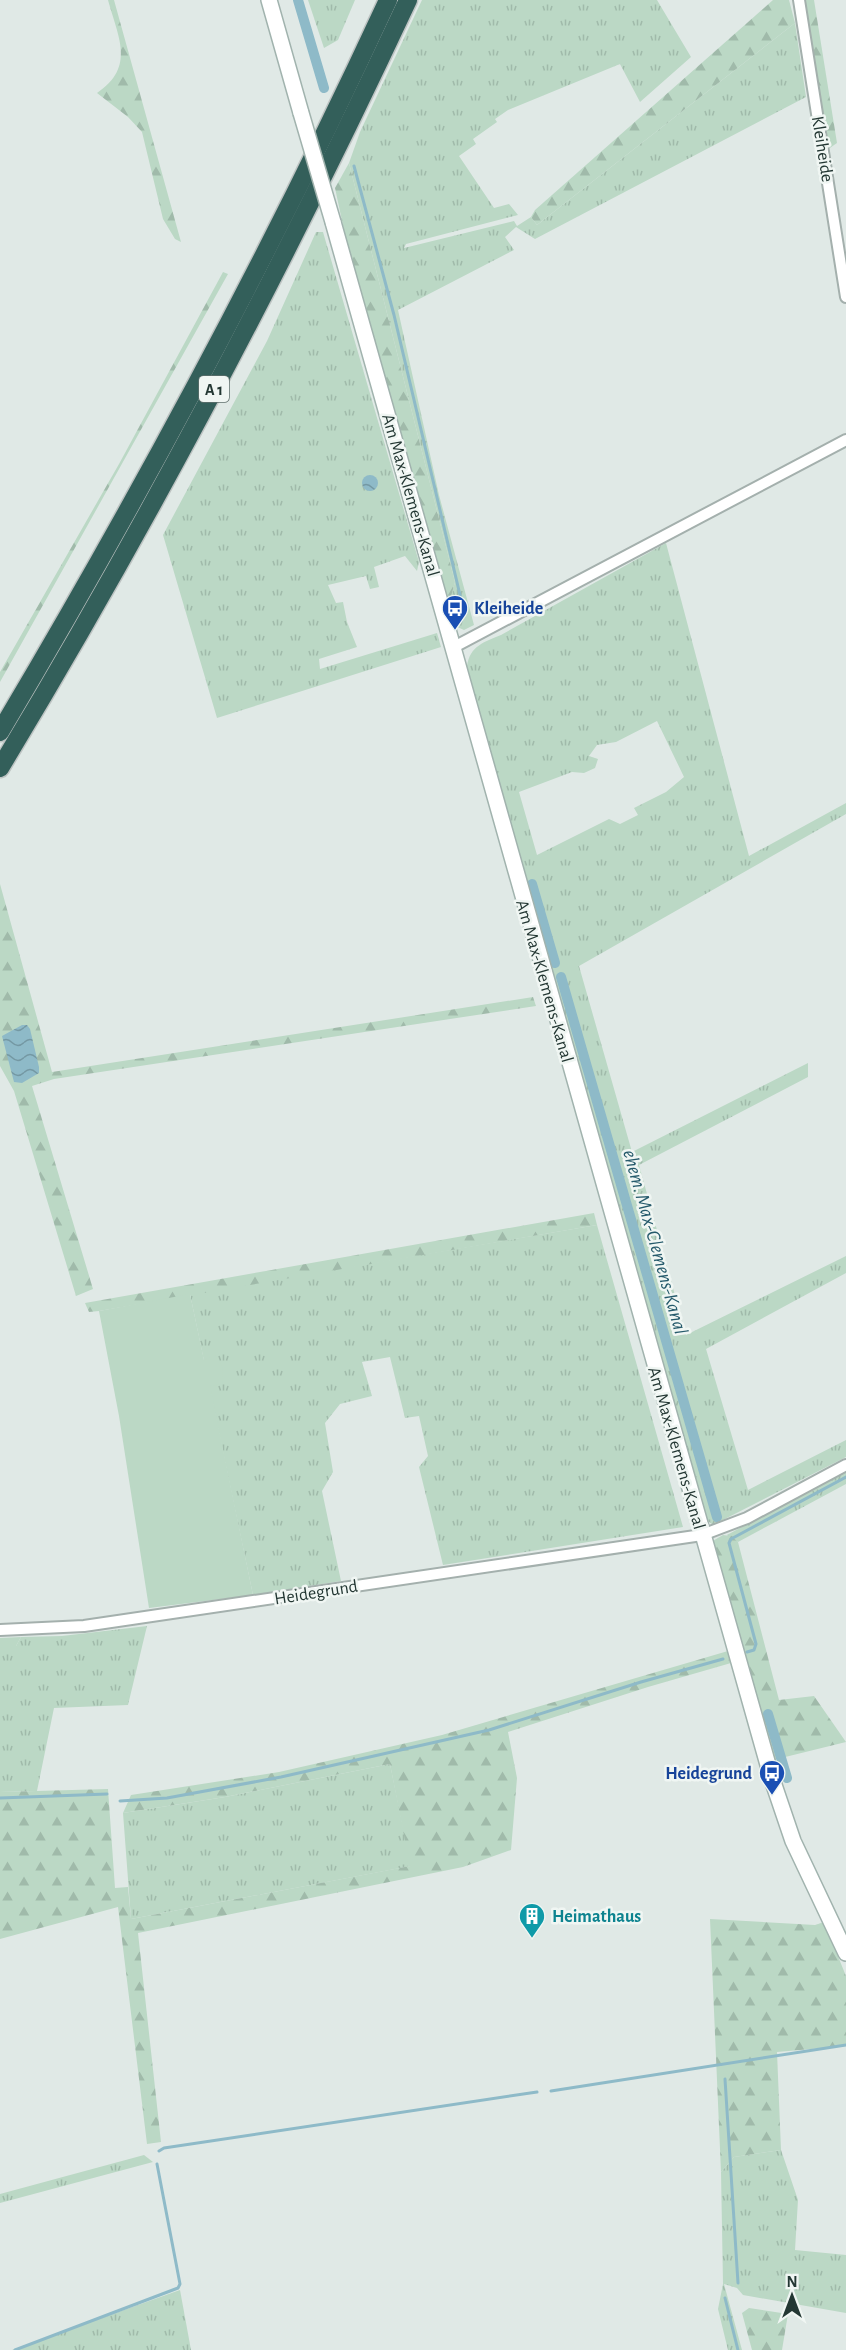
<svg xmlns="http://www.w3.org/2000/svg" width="846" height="2350" font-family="'Alegreya Sans',sans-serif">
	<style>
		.grass { fill: url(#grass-tufts); fill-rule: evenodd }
		.forest { fill: url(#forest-firs) }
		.green { fill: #bbd8c5 }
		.water { fill: url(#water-waves) }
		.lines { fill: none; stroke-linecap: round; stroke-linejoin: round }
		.stream { stroke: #8ebac8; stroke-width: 3 }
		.canal { stroke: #8ebac8; stroke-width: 10 }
		.minor-casing { stroke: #a4b0ad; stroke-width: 14 }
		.secondary-casing { stroke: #a1b3ae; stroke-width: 18 }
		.motorway-casing { stroke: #bdc3c2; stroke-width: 21 }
		.minor { stroke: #fff; stroke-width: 10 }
		.secondary { stroke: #fff; stroke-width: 15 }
		.motorway { stroke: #335f5a; stroke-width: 18 }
		.secondary-bridge-casing { stroke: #a1b3ae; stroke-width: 18; stroke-linecap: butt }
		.secondary-bridge { stroke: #fff; stroke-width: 15 }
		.labels { text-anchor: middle; stroke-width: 5; stroke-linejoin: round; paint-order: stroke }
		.shield { fill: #f0f6f3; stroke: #60706d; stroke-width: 1.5 }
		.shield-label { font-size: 16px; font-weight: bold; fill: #233733 }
		.street-label { font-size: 18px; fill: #233733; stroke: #f0f6f3 }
		.transit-label { font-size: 18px; font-weight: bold; fill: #164399; stroke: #f0f6f3; text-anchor: start }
		.culture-label { font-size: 18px; font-weight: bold; fill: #0d838f; stroke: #f0f6f3; text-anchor: start }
		.water-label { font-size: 20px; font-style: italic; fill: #255a6b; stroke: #f0f6f3 }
	</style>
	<defs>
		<pattern id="grass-tufts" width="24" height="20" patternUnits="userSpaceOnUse" patternTransform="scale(1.5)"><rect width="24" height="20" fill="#bbd8c5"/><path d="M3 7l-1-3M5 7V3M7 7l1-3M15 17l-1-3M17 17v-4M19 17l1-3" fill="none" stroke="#a0baaa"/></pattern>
		<pattern id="forest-firs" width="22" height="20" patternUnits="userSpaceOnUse" patternTransform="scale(1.5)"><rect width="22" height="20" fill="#bbd8c5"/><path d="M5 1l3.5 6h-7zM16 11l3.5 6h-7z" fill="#a0baaa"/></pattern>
		<pattern id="water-waves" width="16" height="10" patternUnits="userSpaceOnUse" patternTransform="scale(1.5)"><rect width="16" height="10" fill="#8ebac8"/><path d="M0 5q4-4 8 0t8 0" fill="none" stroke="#7498a3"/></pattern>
	</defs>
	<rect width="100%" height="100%" fill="#e0e9e6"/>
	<g class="grass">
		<polygon points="308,0 355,0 338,40 324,48"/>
		<polygon points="422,0 657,0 691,57 640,102 620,64 508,110 495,119 497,122 473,139 476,144 459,156 494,208 509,204 518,215 406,244 404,248 514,221 517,226 531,217 537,225 795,23 806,97 535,239 516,227 505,237 514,250 398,310 439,495 474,625 464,630 455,626 449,604 455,582 349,163 360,132"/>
		<polygon points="316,232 323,232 419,562 417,571 405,556 374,567 379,587 370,589 366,576 328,585 336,603 343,602 347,622 357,647 319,659 320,669 437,633 441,647 217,718 163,535 267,341"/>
		<path d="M666 543 749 856 846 803V814L579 966 632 1152 808 1063V1077L639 1165 686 1335 846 1256V1273L706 1349 748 1490 846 1440V1457L713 1525 705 1519 535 922 467 666C470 646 484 642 501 635ZM657 721 684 777 666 792 634 808 638 815 620 824 609 819 537 855 519 792 572 772 584 773 595 768 598 759 589 756 597 745 616 742Z"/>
		<polygon points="597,1225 683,1527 443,1565 419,1467 428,1456 419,1416 405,1418 390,1357 362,1362 372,1396 340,1404 325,1423 333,1472 322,1491 341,1581 253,1595 190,1294"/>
		<polygon points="846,1470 846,1484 738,1542 727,1535"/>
		<polygon points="147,1626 128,1705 54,1708 37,1791 0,1792 0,1646 16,1646 21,1637 62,1636"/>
		<polygon points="390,1764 411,1866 131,1919 123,1813 225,1797"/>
		<polygon points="781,2150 798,2200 795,2250 846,2255 846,2313 743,2295 737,2288 724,2284 742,2350 728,2350 718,2309 723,2284 721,2172 734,2157"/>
		<polygon points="144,2155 153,2162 0,2203 0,2194"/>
		<polygon points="180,2290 191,2350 12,2350"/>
	</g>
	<g class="forest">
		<path d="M108 0H114L181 242 175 239 163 219 142 132 128 117 97 93C136 67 118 37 108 0Z"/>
		<polygon points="773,0 789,0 795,23 537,225 531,217 535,210"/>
		<polygon points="804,0 814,0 837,143 827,150"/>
		<polygon points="349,163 455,582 449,604 347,244 335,188"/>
		<polygon points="223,272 228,274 0,682 0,672 119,464"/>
		<polygon points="0,884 52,1072 533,997 536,1006 54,1079 32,1086 93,1289 76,1296 14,1091 0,1066"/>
		<polygon points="594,1213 597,1225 99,1311 89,1312 85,1303"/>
		<polygon points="723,1535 731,1536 738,1542 779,1700 814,1696 846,1742 773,1760 711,1542"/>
		<polygon points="21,1637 16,1646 0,1646 0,1638"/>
		<polygon points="728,1651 731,1663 648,1687 508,1732 517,1778 511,1850 463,1867 138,1933 161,2142 147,2144 118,1907 0,1939 0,1792 108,1789 115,1888 128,1887 131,1919 410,1866 390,1764 225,1797 123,1813 131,1795 279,1772 442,1735"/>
		<polygon points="710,1919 815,1925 824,1922 846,1976 846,2046 777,2052 781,2150 734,2157 721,2172"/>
		<polygon points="749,2308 788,2314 782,2350 752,2350 742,2313"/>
	</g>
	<polygon class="green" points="190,1294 204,1360 217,1355 222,1367 223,1384 210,1386 253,1595 149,1608 119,1416 99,1311"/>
	<g class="water">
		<circle cx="370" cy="483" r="8"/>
		<polygon points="22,1025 27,1025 30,1029 39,1067 39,1073 22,1083 14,1082 2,1036"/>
	</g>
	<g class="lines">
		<g class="stream">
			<polyline points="354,166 394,315 464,612 461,621"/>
			<polyline points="747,1652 754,1650 756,1644 729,1543 731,1539 846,1477"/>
			<polyline points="0,1798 107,1794"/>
			<polyline points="120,1801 167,1798 281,1777 489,1730 641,1682 723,1659"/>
			<polyline points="725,2079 738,2283"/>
			<polyline points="551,2091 846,2045"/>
			<polyline points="159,2151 164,2148 537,2092"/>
			<polyline points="725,2298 738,2350"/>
			<polyline points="15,2350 178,2288 180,2284 157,2164"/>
		</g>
		<g class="canal">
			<polyline points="298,0 324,88"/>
			<polyline points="532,884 555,963"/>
			<polyline points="561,977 717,1517"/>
			<polyline points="768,1714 787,1778"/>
		</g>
		<g class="minor-casing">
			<g id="minor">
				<polyline points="799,0 846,297"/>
				<polyline points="454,647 846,440"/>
				<polyline points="0,1630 84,1626 702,1535 747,1518 846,1465"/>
			</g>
		</g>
		<g class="secondary-casing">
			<g id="secondary">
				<polyline points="269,0 301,113"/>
				<polyline points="333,222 772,1779 793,1841 846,1953"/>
			</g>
		</g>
		<g class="motorway-casing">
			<g id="motorway">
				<path d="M0 732C141 495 272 251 388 0"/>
				<path d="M0 768C150 520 285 263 408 0"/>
			</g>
		</g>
		<use href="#minor" class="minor"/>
		<use href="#secondary" class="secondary"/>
		<use href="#motorway" class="motorway"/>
		<g class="secondary-bridge-casing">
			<polyline id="secondary-bridge" points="301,113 333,222"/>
		</g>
		<use href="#secondary-bridge" class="secondary-bridge"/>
	</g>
	<defs>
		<g id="bus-pin" transform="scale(1.35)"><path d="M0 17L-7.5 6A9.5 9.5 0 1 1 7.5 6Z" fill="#1a4fb4" stroke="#f0f6f3"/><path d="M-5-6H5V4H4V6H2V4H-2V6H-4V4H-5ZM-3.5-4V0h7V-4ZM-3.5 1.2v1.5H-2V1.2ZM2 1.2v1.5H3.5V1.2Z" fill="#fff"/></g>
		<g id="building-pin" transform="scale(1.35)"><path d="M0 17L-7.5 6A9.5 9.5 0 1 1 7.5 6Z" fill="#0f9aa8" stroke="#f0f6f3"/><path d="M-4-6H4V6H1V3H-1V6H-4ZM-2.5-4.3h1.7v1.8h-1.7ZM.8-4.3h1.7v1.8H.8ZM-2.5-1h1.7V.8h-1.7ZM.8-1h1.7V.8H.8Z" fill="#fff"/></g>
	</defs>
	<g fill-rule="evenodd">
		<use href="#bus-pin" x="455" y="608"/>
		<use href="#bus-pin" x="772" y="1773"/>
		<use href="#building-pin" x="532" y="1916"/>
	</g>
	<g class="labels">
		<rect class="shield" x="199" y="376" width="30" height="26" rx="4.5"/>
		<g class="shield-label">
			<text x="214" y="395">A 1</text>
		</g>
		<g class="street-label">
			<text transform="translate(823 149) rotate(81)" y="6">Kleiheide</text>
			<text transform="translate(411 495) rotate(74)" y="6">Am Max-Klemens-Kanal</text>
			<text transform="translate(545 981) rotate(74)" y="6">Am Max-Klemens-Kanal</text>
			<text transform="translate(677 1448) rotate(74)" y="6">Am Max-Klemens-Kanal</text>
			<text transform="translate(316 1592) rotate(-9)" y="6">Heidegrund</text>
		</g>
		<g class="transit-label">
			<text x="474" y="614">Kleiheide</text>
			<text x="752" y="1779" text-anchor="end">Heidegrund</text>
		</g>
		<g class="culture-label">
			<text x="552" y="1922">Heimathaus</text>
		</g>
		<g class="water-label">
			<text transform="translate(656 1242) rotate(74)" y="7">ehem. Max-Clemens-Kanal</text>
		</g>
	</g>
	<g transform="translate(792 2296)" stroke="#f0f6f3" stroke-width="4.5" paint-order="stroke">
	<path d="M0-4.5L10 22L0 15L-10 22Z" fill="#233733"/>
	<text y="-9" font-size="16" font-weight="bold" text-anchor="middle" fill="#233733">N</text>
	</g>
</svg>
